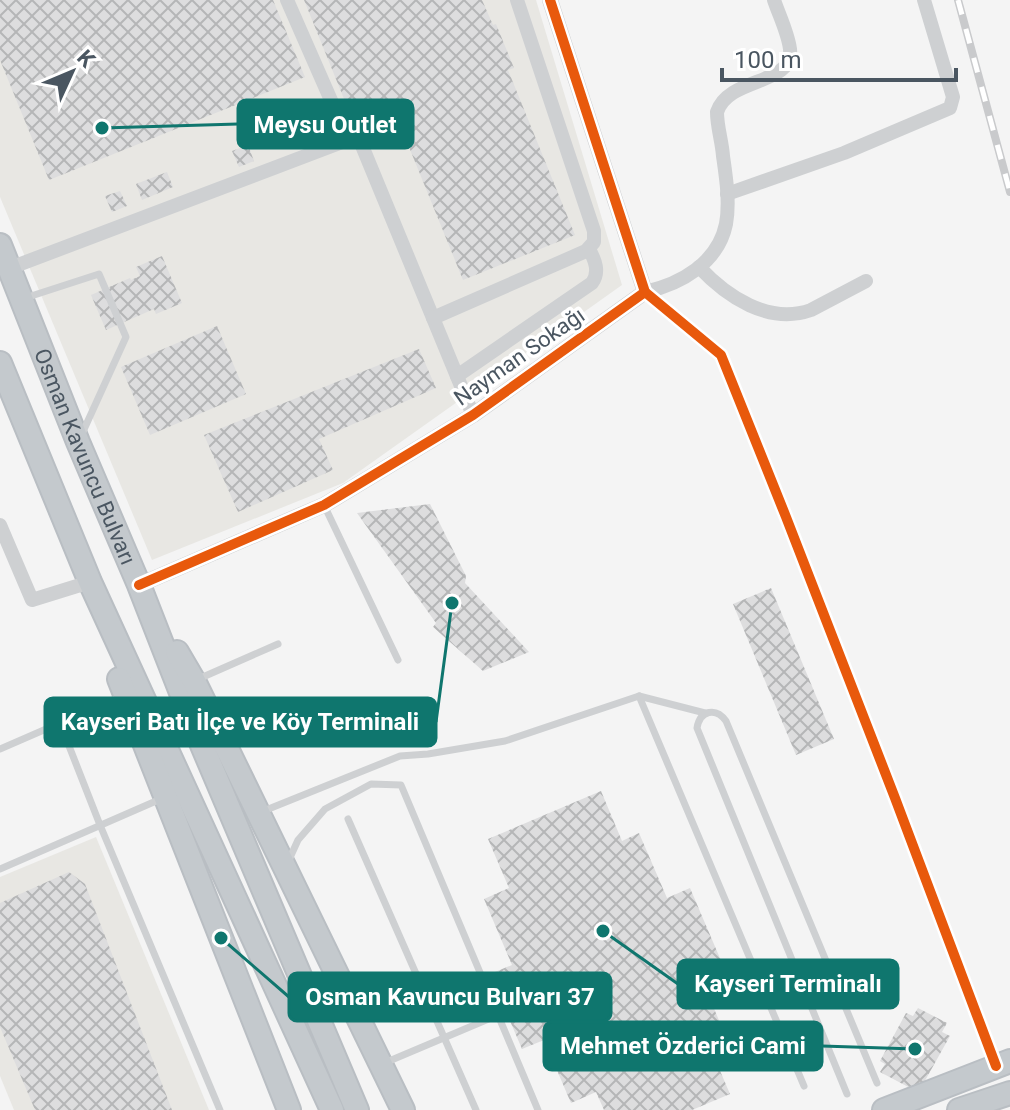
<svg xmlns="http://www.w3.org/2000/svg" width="1010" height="1110" font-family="Roboto,sans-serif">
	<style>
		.commercial { fill: #e8e7e3 }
		.building { fill: url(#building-cross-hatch) }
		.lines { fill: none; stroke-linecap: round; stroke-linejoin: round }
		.trunk-casing { stroke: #b9bec3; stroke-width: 26 }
		.service { stroke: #ced0d2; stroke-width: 7 }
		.minor { stroke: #ced0d2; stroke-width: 14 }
		.tertiary { stroke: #ced0d2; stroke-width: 16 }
		.trunk { stroke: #c4c9cd; stroke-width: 22 }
		.rail-casing { stroke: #c9cacc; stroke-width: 8 }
		.rail { stroke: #fff; stroke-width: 5; stroke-dasharray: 15; stroke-linecap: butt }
		.cycleway-casing { stroke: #fff; stroke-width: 15 }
		.cycleway { stroke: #e8590c; stroke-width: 10 }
		.labels { text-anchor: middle; stroke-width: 7; stroke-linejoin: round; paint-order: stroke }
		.street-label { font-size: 22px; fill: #4a5661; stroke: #fff }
		.leader { fill: none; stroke: #0f766e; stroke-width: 3 }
		.callout-dot { fill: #0f766e; stroke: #fff; stroke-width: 3 }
		.callout { fill: #0f766e; stroke: #0f766e; stroke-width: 3 }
		.callout-label { font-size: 24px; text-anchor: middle; font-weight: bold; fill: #fff }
	</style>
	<defs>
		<pattern id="building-cross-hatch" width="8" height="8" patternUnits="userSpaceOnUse" patternTransform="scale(2)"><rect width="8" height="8" fill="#ddddde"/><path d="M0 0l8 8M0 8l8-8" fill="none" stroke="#b5b6b7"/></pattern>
	</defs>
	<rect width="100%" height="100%" fill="#f4f4f4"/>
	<g class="commercial">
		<polygon points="0,0 536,0 622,285 343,483 152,560 0,197"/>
		<polygon points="96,837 209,1110 14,1110 0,1076 0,877"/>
	</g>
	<g class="building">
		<polygon points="0,0 273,0 305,77 49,180 0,60"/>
		<polygon points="304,0 482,0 493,25 496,24 514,68 508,70 575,235 463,280 396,115 357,131"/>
		<polygon points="248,145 254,161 239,167 232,151"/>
		<polygon points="167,172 173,187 142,200 136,184"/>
		<polygon points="120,191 127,206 112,212 105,196"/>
		<polygon points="162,256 182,303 156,314 154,309 106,330 91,295 130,278 131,280 140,276 136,267"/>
		<polygon points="217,326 246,394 150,435 121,367"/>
		<polygon points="419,349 436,388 319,439 333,470 238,512 204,435"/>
		<polygon points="430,504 466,576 465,583 529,652 483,671 433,627 436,623 357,513"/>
		<polygon points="771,588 834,739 796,755 733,604"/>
		<polygon points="601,791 622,841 639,833 667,898 690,888 722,963 699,973 726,1037 709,1045 730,1094 692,1110 604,1110 596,1092 571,1103 544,1040 522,1049 490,974 512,965 484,899 509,888 488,839"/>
		<polygon points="69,872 85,884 172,1110 35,1110 0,1027 0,903"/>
		<polygon points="918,1008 947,1023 942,1032 950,1036 922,1086 917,1084 914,1090 880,1072 885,1064 880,1061 906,1013 913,1016"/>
	</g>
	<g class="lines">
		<g class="trunk-casing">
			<g id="trunk">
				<path id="s1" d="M0 245 78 442 139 585 196 731 357 1110"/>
				<polyline points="0,363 90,582 332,1110"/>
				<polyline points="177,652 194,681 403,1110"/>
				<polyline points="119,679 289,1110"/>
				<polyline points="884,1110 1010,1061"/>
				<polyline points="959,1110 1010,1093"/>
			</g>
		</g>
		<g class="service">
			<polyline points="25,298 99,274 126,337 81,436"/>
			<polyline points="324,505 398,660"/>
			<polyline points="196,680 278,644"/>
			<polyline points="639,696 804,1086"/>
			<polyline points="60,723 100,825 220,1110"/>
			<polyline points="0,749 122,696"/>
			<polyline points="261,812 400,756 428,754 505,741 639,696 705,713"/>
			<polyline points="348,819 476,1110"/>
			<polyline points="288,862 298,840 325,809 371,784 401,785 538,1110"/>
			<polyline points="0,869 163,798"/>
			<polyline points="382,1064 498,1015"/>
			<path d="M847 1094 697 728C700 710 716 707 726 721L877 1083"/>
		</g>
		<g class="minor">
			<polyline points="287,0 348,139"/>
			<polyline points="727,194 844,153 950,108 953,97 924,0"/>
			<path d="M699 267C727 297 769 325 811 310L866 281"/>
			<polyline points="10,268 358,136 473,415"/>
			<polyline points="645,292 721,355 786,517 895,798 996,1066"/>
			<path d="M645 292C681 284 718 263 726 224 730 202 726 177 723 156 722 141 717 127 717 112 729 76 794 86 790 49 788 33 779 15 774 0"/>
			<polyline points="433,318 586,251 594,242 594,231 517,0"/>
			<path d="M457 376 592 283C600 272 595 260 589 249"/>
			<polyline points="0,525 32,600 90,582"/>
		</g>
		<polyline class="tertiary" points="139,585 324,505 473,415 645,292 550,0"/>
		<use href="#trunk" class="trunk"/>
		<g class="rail-casing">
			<polyline id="rail" points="958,0 1010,192"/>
		</g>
		<use href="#rail" class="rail"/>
		<g class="cycleway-casing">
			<g id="cycleway">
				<polyline points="645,292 721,355 786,517 895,798 996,1066"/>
				<polyline points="139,585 324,505 473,415 645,292 550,0"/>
			</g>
		</g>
		<use href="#cycleway" class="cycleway"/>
	</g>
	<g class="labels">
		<g class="street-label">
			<text transform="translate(519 356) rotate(-35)" y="8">Nayman Sokağı</text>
			<text dy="8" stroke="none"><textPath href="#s1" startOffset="228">Osman Kavuncu Bulvarı</textPath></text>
		</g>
	</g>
	<path class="leader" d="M102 128L238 124M452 603L436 722M603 931L678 984M221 938L289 997M915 1049L822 1046"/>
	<g class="callout-dot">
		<circle cx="102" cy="128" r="8"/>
		<circle cx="452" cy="603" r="8"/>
		<circle cx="603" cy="931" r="8"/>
		<circle cx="221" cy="938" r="8"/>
		<circle cx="915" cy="1049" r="8"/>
	</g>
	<g class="callout">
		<rect x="238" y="100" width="175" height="48" rx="8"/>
		<rect x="45" y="698" width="391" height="48" rx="8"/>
		<rect x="678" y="960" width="220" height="48" rx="8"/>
		<rect x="289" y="973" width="322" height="48" rx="8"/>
		<rect x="544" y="1022" width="278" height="48" rx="8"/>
	</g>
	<g class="callout-label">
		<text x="325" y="133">Meysu Outlet</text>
		<text x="240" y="730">Kayseri Batı İlçe ve Köy Terminali</text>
		<text x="788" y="992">Kayseri Terminalı</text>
		<text x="450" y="1005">Osman Kavuncu Bulvarı 37</text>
		<text x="683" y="1054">Mehmet Özderici Cami</text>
	</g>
	<g transform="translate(72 72) rotate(46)" stroke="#ffffff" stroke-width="6" paint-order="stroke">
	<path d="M0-6L14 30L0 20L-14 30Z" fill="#4a5661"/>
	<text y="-12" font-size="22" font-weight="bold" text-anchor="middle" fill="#4a5661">K</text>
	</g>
	<path d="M722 68v12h234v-12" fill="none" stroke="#4a5661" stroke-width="4"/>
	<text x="734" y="68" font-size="24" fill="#4a5661" stroke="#ffffff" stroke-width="6" paint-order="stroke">100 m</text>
</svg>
